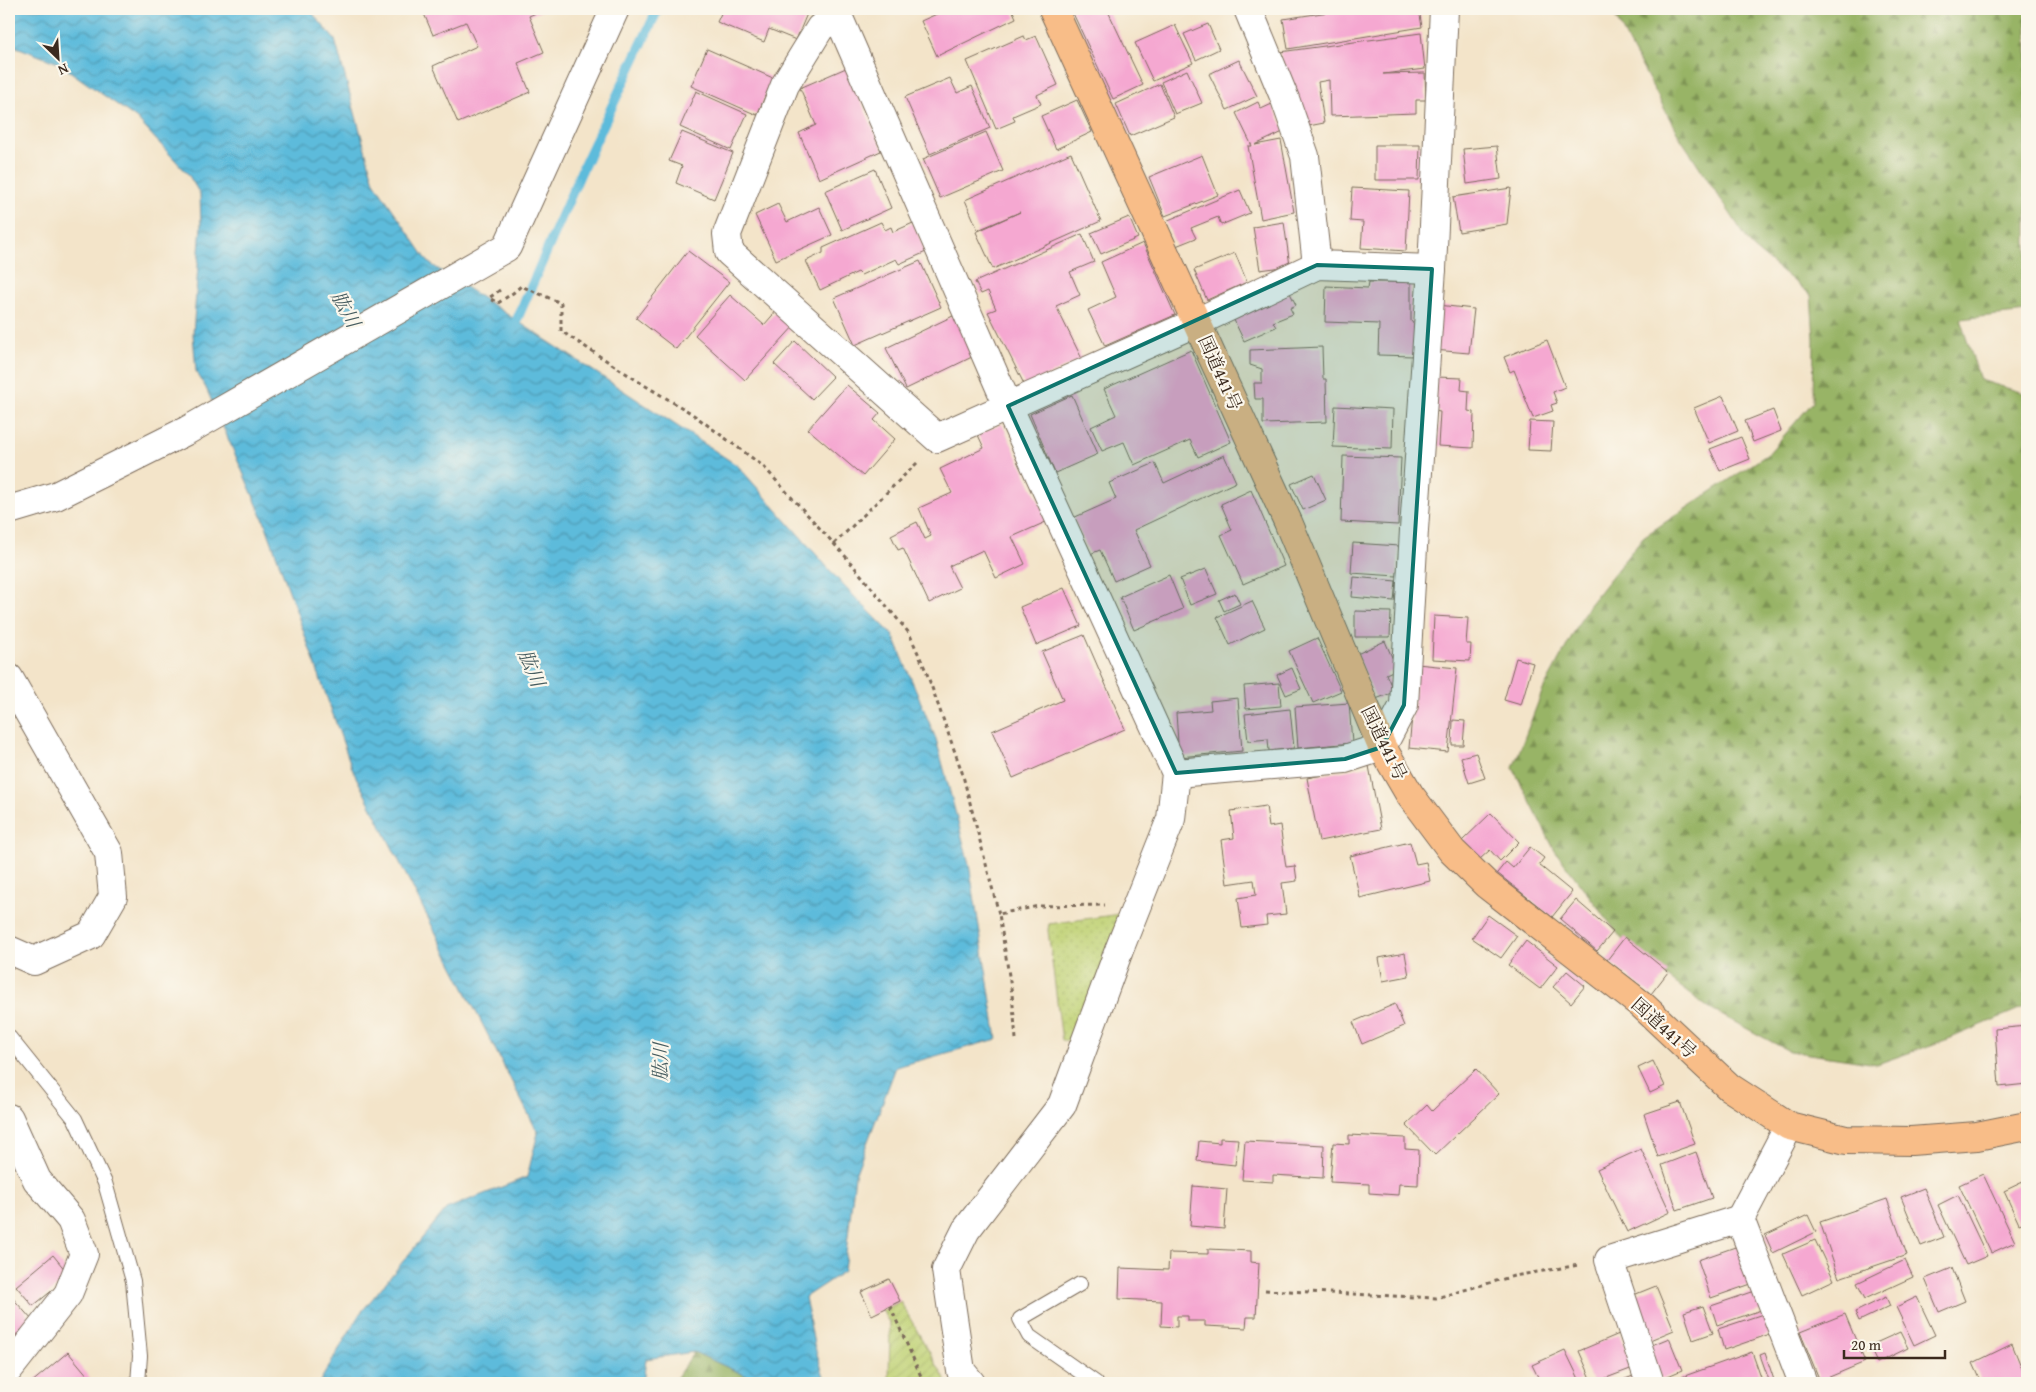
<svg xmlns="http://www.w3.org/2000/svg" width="2036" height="1392" font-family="'Gentium Book Plus','Noto Serif JP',serif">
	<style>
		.grass { fill: url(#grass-dots); stroke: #7e7e4a }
		.forest { fill: url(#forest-firs); stroke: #6a6f42 }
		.garden { fill: url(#garden-furrows); stroke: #7e7e4a }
		.water { fill: url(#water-waves); stroke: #4c727c }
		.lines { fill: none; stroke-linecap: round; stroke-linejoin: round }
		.stream { stroke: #5dbbdb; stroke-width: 10 }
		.building { fill: #f5a8d1 }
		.lane-casing { stroke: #7b6b5a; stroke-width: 16 }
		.street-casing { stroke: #7b6b5a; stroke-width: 30 }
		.highway-casing { stroke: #7b6b5a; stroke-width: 30 }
		.path { stroke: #7b6b5a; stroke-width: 3; stroke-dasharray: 4 4; stroke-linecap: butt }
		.lane { stroke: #fff; stroke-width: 14 }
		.street { stroke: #fff; stroke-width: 28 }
		.highway { stroke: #f8bd88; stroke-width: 28 }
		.marked { fill: #0f766e; fill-opacity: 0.2; stroke: #0f766e; stroke-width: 4; stroke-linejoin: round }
		.labels { text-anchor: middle; stroke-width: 4.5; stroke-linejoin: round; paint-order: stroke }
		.street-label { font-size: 18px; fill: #3b2a1e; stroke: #fbf7ec }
		.water-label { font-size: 19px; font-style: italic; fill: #475d60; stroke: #fbf7ec }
	</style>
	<defs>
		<pattern id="grass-dots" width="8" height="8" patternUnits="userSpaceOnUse" patternTransform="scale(1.25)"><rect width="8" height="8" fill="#c0d275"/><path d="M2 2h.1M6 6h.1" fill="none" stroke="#a6b465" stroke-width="1.8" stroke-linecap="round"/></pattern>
		<pattern id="forest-firs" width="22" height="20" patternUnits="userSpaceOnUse" patternTransform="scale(1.25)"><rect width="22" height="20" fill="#98b466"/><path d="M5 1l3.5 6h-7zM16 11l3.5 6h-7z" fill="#7d9353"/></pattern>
		<pattern id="garden-furrows" width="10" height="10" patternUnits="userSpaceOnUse" patternTransform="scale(1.25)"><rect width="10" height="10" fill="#c0d275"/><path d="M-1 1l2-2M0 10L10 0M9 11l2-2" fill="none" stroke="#a6b465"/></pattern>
		<pattern id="water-waves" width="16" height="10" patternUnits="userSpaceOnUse" patternTransform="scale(1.25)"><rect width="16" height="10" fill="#5dbbdb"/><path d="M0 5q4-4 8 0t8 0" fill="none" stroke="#4e98b1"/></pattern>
	</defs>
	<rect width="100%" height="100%" fill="#fbf7ec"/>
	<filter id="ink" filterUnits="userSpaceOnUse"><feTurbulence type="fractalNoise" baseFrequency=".02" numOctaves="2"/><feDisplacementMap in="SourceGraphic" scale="10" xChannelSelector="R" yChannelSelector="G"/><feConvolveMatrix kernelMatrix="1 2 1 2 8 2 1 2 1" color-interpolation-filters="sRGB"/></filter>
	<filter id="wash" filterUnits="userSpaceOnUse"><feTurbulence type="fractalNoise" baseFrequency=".0096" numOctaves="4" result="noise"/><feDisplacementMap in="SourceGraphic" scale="20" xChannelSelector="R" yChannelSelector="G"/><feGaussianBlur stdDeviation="1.12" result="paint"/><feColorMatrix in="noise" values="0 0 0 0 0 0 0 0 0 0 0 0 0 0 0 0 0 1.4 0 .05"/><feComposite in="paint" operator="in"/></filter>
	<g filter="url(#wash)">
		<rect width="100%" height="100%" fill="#f3e4c9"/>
		<polygon class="grass" points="1120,914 1078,1042 1062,1041 1048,930 1049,924"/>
		<g class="forest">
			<polygon points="1611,9 2027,9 2027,312 1960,319 1980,380 2027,394 2027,1007 2024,1007 1951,1038 1877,1064 1789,1051 1710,1009 1628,947 1555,851 1513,768 1542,692 1588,606 1643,537 1768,454 1813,402 1814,339 1811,295 1753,248 1679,136"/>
			<polygon points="694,1352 762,1383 673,1383"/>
		</g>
		<polygon class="garden" points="900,1301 947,1383 889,1383 890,1324 882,1310"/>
		<polygon class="water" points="9,9 309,9 335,40 374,182 429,263 738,466 843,585 893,635 936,739 969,864 997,1039 896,1067 855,1175 844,1271 805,1297 814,1344 826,1383 762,1383 694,1352 646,1359 643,1383 319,1383 359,1315 446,1209 527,1177 538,1133 353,771 265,523 206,388 196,371 193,334 201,225 200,194 188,174 136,118 58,63 9,44"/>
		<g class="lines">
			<polyline class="stream" points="512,331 581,172 658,9"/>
		</g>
		<g id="blocks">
			<g class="building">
				<polygon points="422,9 545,9 529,16 544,52 518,63 530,92 458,123 433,66 477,46 466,22 433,35"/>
				<polygon points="723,9 809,9 796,40 769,29 764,42 717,22"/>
				<polygon points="948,9 1012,9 1016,18 937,56 921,21"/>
				<polygon points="1071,9 1107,9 1143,85 1113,99"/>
				<polygon points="1348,9 1419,9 1422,27 1288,49 1283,19"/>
				<polygon points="1208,24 1219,49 1196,60 1184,34"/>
				<polygon points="1175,25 1193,63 1153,81 1135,43"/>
				<polygon points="1421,33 1425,69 1383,74 1425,73 1426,100 1416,100 1416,113 1330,116 1329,80 1318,82 1324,123 1293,129 1280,52"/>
				<polygon points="1024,36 1026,40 1036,36 1058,85 1037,95 1041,104 1013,116 1015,121 996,129 967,61"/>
				<polygon points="707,49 773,78 757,115 691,86"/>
				<polygon points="1239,60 1257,96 1227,110 1209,74"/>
				<polygon points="846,68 883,150 819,179 799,133 816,125 800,88"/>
				<polygon points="1187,70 1202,103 1175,114 1161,82"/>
				<polygon points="950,78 957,93 972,86 990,128 930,154 905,97"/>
				<polygon points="1160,84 1174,117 1130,136 1116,104"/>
				<polygon points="696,91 747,114 731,150 680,127"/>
				<polygon points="1077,100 1092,132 1056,149 1041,116"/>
				<polygon points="1258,102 1261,109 1272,104 1285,131 1255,145 1281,140 1294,212 1261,219 1248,146 1252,146 1236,113"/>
				<polygon points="682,132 733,153 714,199 676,183 682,166 669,161"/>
				<polygon points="986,132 1003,171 940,198 923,159"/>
				<polygon points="1375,145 1420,145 1419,180 1375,180"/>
				<polygon points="1497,146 1501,179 1467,184 1463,149"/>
				<polygon points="1071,153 1101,221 993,269 976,232 1020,212 978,230 965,200"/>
				<polygon points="1202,155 1218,195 1165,216 1149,177"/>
				<polygon points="875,169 891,208 842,230 825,191"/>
				<polygon points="1352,188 1409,191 1406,251 1361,248 1363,222 1350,221"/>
				<polygon points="1511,188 1507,224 1459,232 1453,197"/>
				<polygon points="1240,190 1250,213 1221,225 1218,217 1191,228 1196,238 1176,246 1166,221"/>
				<polygon points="778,204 787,222 819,207 832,235 776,260 755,215"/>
				<polygon points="1129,217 1138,238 1101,254 1091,233"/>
				<polygon points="881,222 885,230 891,227 893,232 913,223 926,252 899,264 896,259 861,275 858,272 820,290 806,261 823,253 823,248"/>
				<polygon points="1284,222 1290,266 1260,270 1253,227"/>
				<polygon points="1082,234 1094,262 1070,272 1080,295 1056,306 1082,359 1025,386 988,312 996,309 988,291 981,294 975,282"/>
				<polygon points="1143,243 1175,315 1105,346 1088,310 1116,297 1101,262"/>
				<polygon points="688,251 729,282 676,349 636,318"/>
				<polygon points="1235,253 1247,282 1207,300 1194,270"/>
				<polygon points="920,261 941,307 855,345 834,298"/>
				<polygon points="1369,282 1411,282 1411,321 1415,326 1414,356 1378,355 1379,324 1325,322 1326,286 1368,288"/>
				<polygon points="1290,293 1296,305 1290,308 1293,314 1273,322 1276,327 1244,341 1233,318"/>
				<polygon points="730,295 764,325 778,309 795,325 745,380 695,335"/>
				<polygon points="1438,305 1474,309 1469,353 1433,350"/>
				<polygon points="955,315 974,356 906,389 886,348"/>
				<polygon points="1547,340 1565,387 1553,392 1557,403 1551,405 1553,411 1533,418 1514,370 1510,372 1504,357"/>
				<polygon points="795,341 833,377 812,399 774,364"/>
				<polygon points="1322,347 1323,379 1326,379 1327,422 1263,424 1263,399 1255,399 1254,383 1262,383 1262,369 1250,365 1250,350"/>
				<polygon points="1191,350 1231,442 1198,457 1190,440 1134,465 1124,442 1102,451 1091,427 1116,415 1104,389"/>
				<polygon points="1436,377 1462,378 1461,390 1469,391 1468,411 1474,412 1473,448 1438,446 1440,412 1434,411"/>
				<polygon points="847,385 880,413 874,420 895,439 863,476 808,429"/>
				<polygon points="1072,395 1098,454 1055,473 1030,414"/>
				<polygon points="1723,396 1738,431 1709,443 1694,408"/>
				<polygon points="1335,406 1393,409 1392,449 1333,447"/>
				<polygon points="1773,410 1781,431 1753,442 1745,421"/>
				<polygon points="1530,421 1553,422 1551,451 1528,450"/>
				<polygon points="1002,424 1048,521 1012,537 1025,564 996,578 983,550 949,566 960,588 929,603 903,548 898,550 891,535 917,522 925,539 931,536 919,508 952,493 940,469 984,448 978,435"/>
				<polygon points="1741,437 1750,459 1720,471 1710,449"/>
				<polygon points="1224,455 1236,482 1134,530 1150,565 1114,581 1100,550 1090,554 1073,518 1116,499 1109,483 1155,463 1164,483"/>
				<polygon points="1343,456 1401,458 1398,525 1341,522"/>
				<polygon points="1314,474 1326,500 1303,510 1291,484"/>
				<polygon points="1251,490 1284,566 1243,584 1221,535 1232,530 1221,504"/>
				<polygon points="1353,543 1399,546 1397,576 1351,573"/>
				<polygon points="1206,569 1217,594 1190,605 1180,579"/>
				<polygon points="1169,575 1183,609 1134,630 1120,597"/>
				<polygon points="1354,577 1396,581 1394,601 1352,597"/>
				<polygon points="1064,588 1081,626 1036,645 1020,607"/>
				<polygon points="1235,593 1240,604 1224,611 1219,600"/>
				<polygon points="1252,601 1265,628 1230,645 1217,617"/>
				<polygon points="1355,611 1391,612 1390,637 1355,637"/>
				<polygon points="1434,616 1468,618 1466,644 1471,644 1470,661 1432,659"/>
				<polygon points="1084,635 1125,729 1013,778 992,731 1063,700 1042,652"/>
				<polygon points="1317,638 1341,691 1313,703 1289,651"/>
				<polygon points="1385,641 1397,669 1386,674 1394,692 1376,699 1357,654"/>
				<polygon points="1516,658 1533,663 1521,705 1504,700"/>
				<polygon points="1417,664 1457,668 1448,752 1409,748"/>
				<polygon points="1292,668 1301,689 1286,695 1277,675"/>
				<polygon points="1279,683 1281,706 1246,709 1244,686"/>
				<polygon points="1238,698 1242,751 1179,757 1176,713 1211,710 1210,701"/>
				<polygon points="1349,703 1352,743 1298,748 1295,707"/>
				<polygon points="1290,709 1294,748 1269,751 1268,739 1248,741 1245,714"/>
				<polygon points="1453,720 1465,721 1463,745 1452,745"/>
				<polygon points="1476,753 1485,778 1469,783 1461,757"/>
				<polygon points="1369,766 1381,829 1319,841 1307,778"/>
				<polygon points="1266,806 1269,827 1280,825 1286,867 1295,866 1297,881 1282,883 1286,914 1266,916 1267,925 1242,928 1238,898 1256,895 1254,880 1227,884 1221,840 1234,838 1231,811"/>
				<polygon points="1491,813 1519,842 1500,861 1490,850 1480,859 1462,841"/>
				<polygon points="1410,842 1416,864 1426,862 1430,881 1360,898 1350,856"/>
				<polygon points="1530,847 1544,858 1539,865 1572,892 1552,917 1497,873 1506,862 1513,868"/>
				<polygon points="1576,900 1613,932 1597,951 1560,919"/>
				<polygon points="1488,915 1517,936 1501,958 1472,938"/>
				<polygon points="1625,937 1668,972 1651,994 1607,960"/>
				<polygon points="1526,941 1558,966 1540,989 1508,965"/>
				<polygon points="1405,953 1409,976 1383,981 1379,958"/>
				<polygon points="1567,971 1585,986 1571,1003 1553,987"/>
				<polygon points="1395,1004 1404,1026 1362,1044 1353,1022"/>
				<polygon points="2027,1026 2027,1084 1999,1087 1995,1029"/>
				<polygon points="1653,1061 1665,1086 1650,1093 1638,1068"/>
				<polygon points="1476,1069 1499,1094 1435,1155 1406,1125 1427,1105 1432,1111"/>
				<polygon points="1680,1102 1695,1144 1658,1157 1644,1114"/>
				<polygon points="1349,1135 1405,1138 1405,1149 1419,1150 1418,1185 1399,1184 1398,1195 1369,1193 1369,1184 1330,1182 1333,1143 1349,1144"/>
				<polygon points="1220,1138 1238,1139 1235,1165 1197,1161 1199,1141 1220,1143"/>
				<polygon points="1245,1141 1324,1145 1323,1178 1273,1175 1273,1182 1242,1180"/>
				<polygon points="1641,1149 1670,1212 1627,1232 1597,1169"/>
				<polygon points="1696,1152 1712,1198 1677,1210 1662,1165"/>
				<polygon points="1983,1174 2015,1242 1991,1253 1959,1185"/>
				<polygon points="2027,1180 2027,1221 2019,1224 2004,1191"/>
				<polygon points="1193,1186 1227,1189 1224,1229 1190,1226"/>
				<polygon points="1924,1188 1944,1237 1921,1246 1901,1197"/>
				<polygon points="1958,1195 1987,1256 1966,1265 1938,1205"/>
				<polygon points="1887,1199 1907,1255 1839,1278 1820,1222"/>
				<polygon points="1808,1215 1816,1232 1773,1253 1765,1235"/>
				<polygon points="1815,1240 1834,1280 1802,1295 1783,1254"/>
				<polygon points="1741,1245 1754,1283 1711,1298 1698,1260"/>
				<polygon points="1208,1249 1251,1251 1251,1262 1259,1263 1256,1317 1247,1317 1246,1328 1205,1326 1205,1321 1188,1321 1188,1316 1177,1316 1177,1327 1161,1326 1162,1301 1119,1299 1120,1268 1168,1270 1169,1253 1208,1254"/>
				<polygon points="53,1255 70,1276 33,1306 16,1286"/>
				<polygon points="1905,1260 1913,1277 1865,1299 1857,1283"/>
				<polygon points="1952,1268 1965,1301 1939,1312 1925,1279"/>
				<polygon points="889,1279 900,1301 872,1315 861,1292"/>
				<polygon points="1656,1286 1674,1330 1650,1340 1631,1296"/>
				<polygon points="1758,1290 1764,1309 1717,1325 1711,1306"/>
				<polygon points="10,1295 32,1320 9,1341 9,1296"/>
				<polygon points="1886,1297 1890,1306 1859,1321 1855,1312"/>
				<polygon points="1917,1297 1935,1335 1914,1345 1896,1307"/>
				<polygon points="1703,1306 1713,1333 1693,1340 1684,1312"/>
				<polygon points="1766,1313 1773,1333 1724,1350 1718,1329"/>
				<polygon points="1845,1314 1865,1362 1820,1381 1800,1332"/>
				<polygon points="1900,1332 1908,1348 1877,1363 1869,1346"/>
				<polygon points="1619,1334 1633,1368 1593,1383 1579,1351"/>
				<polygon points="1669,1338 1682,1370 1661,1379 1647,1347"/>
				<polygon points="2012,1344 2027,1381 2022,1383 1982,1383 1973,1363"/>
				<polygon points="1565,1350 1580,1381 1576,1383 1541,1383 1532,1365"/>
				<polygon points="68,1352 94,1383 31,1383"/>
				<polygon points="1752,1352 1763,1383 1681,1383 1679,1378"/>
				<polygon points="1765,1353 1775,1383 1770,1383 1760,1355"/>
				<polygon points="1633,1376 1637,1383 1615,1383"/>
			</g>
		</g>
	</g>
	<g filter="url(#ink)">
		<use href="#blocks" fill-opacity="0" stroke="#7b6b5a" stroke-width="1"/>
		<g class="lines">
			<g class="lane-casing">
				<g id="lane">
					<polyline points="9,1037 75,1119 105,1183 133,1281 140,1356 138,1383"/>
					<polyline points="1080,1284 1020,1319 1029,1336 1096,1383"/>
				</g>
			</g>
			<g class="street-casing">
				<g id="street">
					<polyline points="835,9 1008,406 1176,773 1171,819 1119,950 1062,1105 966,1230 946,1270 961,1371 971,1383"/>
					<polyline points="1248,9 1285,99 1305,156 1317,265"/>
					<polyline points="838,15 820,28 785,85 727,234 729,252 937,438 1197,322 1317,265 1432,269"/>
					<polyline points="9,510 56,496 188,430 507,247 615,9"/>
					<polyline points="9,678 109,853 113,897 91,935 34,961 9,950"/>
					<polyline points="1176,773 1345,759 1382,747 1404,705 1414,530 1432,269 1444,9"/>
					<polyline points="9,1118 37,1180 71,1220 84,1254 68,1294 9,1369"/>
					<polyline points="1789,1126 1740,1219 1803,1383"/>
					<polyline points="1650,1383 1609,1260 1740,1219"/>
				</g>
			</g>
			<g class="highway-casing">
				<polyline id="highway" points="1053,9 1288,522 1382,747 1410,795 1452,851 1487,885 1643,1006 1729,1087 1789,1126 1846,1140 1911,1141 1977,1136 2027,1126"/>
			</g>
			<g class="path">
				<polyline points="500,290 489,298 498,303 513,293 521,286 561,303 561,331 644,385 691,413 763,466 846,557 909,633 926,671 962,772 999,914"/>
				<polyline points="834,544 918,462"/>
				<polyline points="1016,1039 1012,994 999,914 1039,906 1105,905"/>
				<polyline points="1265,1290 1436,1298 1514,1276 1579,1265"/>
				<polyline points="890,1306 924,1383"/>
			</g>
			<use href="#lane" class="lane"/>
			<use href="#street" class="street"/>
			<use href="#highway" class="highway"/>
		</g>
	</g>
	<path class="marked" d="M1317 265 1432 269 1404 705 1382 747 1345 759 1176 773 1008 406Z"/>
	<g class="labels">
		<g class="street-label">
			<text transform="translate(1220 373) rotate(66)" y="6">国道441号</text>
			<text transform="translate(1384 743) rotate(64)" y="6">国道441号</text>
			<text transform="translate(1664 1028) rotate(42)" y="6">国道441号</text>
		</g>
		<g class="water-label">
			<text transform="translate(346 309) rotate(61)" y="7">肱川</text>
			<text transform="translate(532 668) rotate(67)" y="7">肱川</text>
			<text transform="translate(660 1062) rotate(-89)" y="7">肱川</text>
		</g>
	</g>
	<rect width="2036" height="1392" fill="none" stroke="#fbf7ec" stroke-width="30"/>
	<g transform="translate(58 58) rotate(155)" stroke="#fbf7ec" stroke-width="4" paint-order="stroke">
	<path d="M0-4L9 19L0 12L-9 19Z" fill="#3b2a1e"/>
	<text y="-8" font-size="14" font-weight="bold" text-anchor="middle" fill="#3b2a1e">N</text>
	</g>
	<path d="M1844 1350v8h101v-8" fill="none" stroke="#3b2a1e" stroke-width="2.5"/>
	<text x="1851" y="1350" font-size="15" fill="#3b2a1e" stroke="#fbf7ec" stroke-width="4" paint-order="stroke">20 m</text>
</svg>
